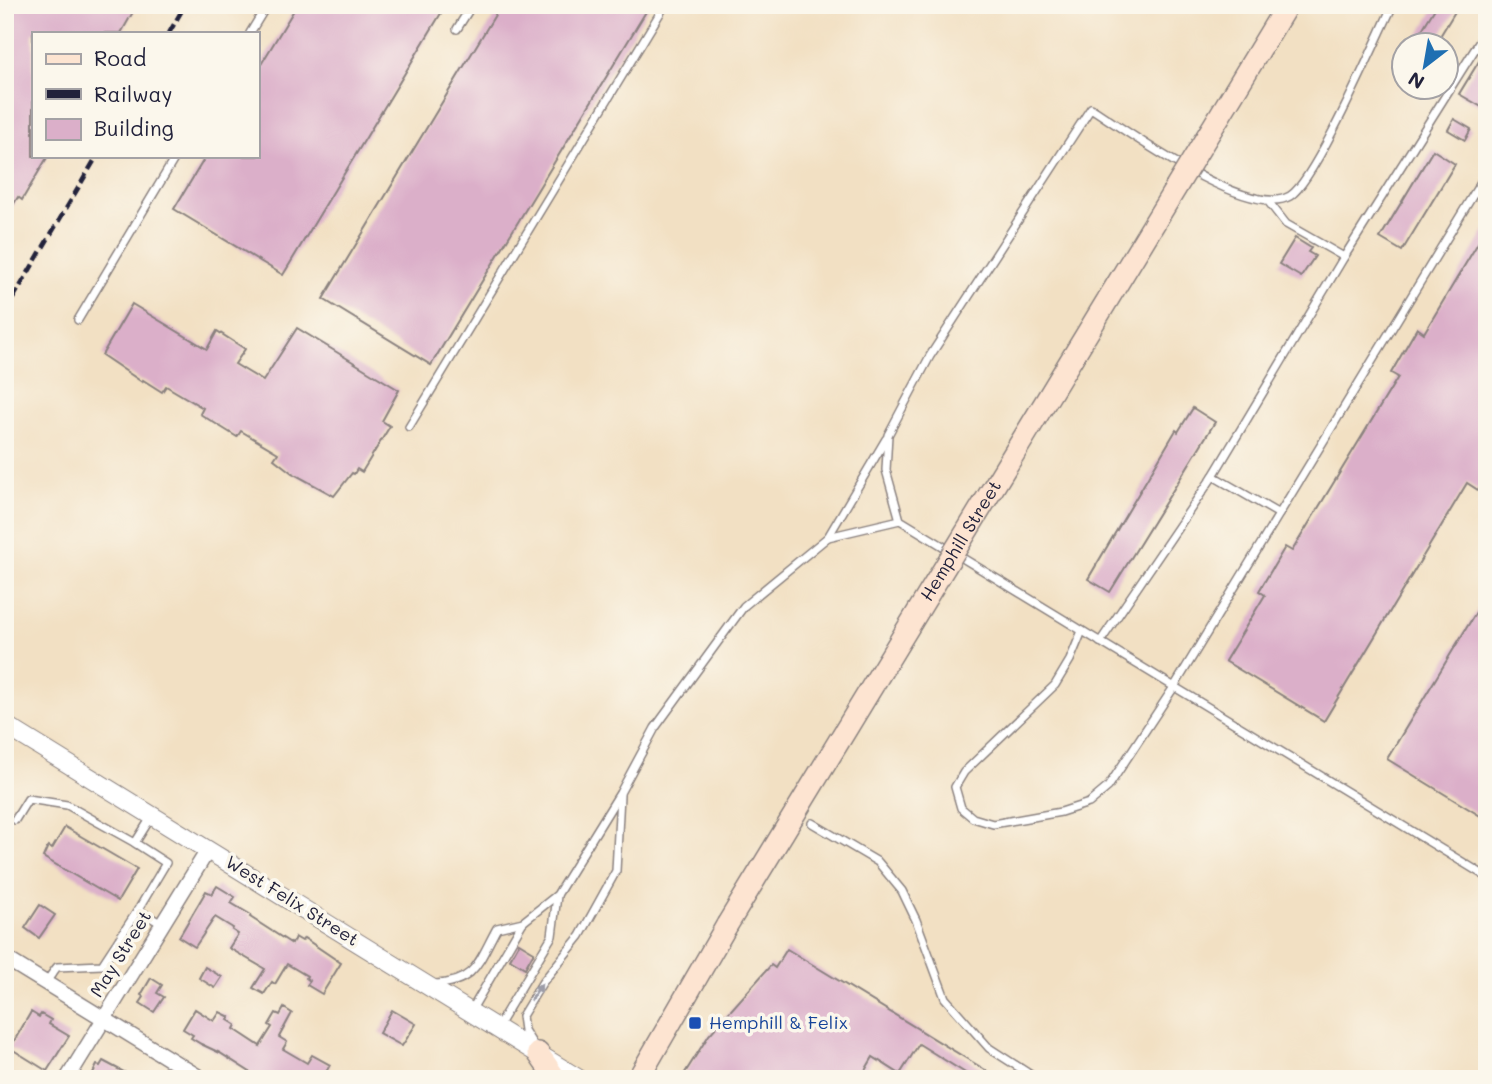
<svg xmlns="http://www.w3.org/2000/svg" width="1492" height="1084" font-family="Mali,sans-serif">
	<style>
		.building { fill: #dbafc9 }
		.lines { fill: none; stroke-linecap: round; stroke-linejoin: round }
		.service-casing { stroke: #8a817f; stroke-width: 10 }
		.minor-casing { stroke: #8a817f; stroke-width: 17 }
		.tertiary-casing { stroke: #8a817f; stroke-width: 20 }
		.secondary-casing { stroke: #8a817f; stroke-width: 24 }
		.service { stroke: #fff; stroke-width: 7 }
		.minor { stroke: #fff; stroke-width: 14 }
		.tertiary { stroke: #fff; stroke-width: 18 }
		.secondary { stroke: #fde4d1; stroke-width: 21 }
		.rail { stroke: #22223b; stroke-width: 4.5; stroke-dasharray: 10 5; stroke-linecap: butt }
		.secondary-bridge-casing { stroke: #8a817f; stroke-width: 24; stroke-linecap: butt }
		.secondary-bridge { stroke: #fde4d1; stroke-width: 21 }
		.oneway { fill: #9c9ca7 }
		.transit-dot { fill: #1a4fb4; stroke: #fbf7ec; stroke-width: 2.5 }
		.labels { text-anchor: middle; stroke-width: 7; stroke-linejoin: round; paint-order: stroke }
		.street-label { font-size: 18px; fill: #22223b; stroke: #fbf7ec }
		.transit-label { font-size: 18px; fill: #164399; stroke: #fbf7ec; text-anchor: start }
	</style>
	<rect width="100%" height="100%" fill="#fbf7ec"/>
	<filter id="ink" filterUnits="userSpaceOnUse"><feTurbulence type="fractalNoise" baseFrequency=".0143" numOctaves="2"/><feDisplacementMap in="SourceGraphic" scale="14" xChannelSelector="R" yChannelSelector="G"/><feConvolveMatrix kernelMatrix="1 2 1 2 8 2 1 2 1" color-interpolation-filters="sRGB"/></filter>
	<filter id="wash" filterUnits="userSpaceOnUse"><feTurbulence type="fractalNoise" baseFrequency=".00686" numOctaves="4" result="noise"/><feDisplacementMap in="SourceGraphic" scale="28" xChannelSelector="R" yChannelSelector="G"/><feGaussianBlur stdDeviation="1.57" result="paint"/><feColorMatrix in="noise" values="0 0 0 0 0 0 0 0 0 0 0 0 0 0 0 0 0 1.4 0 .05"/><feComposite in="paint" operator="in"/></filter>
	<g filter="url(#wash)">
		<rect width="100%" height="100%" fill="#f2e0c3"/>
		<g id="blocks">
			<g class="building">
				<polygon points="5,5 137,5 121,33 33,33 33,156 48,156 22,200 18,197 5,218"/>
				<polygon points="297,5 446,5 283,275 174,209 206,156 257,156 257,71"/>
				<polygon points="501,5 650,5 431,365 323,299"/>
				<polygon points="1437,5 1459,5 1434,46 1412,46"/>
				<polygon points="1487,48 1487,110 1459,94"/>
				<polygon points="1454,119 1471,129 1465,140 1448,130"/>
				<polygon points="1433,150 1455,164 1402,251 1380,238"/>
				<polygon points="1487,228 1487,475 1478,490 1467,483 1324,721 1225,661 1265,595 1259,591 1285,547 1292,551 1398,377 1391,373 1417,328 1424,333"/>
				<polygon points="1295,238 1311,248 1308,252 1315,256 1301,277 1279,264"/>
				<polygon points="132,304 207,349 217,331 245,349 235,364 263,381 297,328 399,390 382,421 390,426 362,472 357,469 354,474 352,473 334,496 292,473 274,459 278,453 241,431 237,437 200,414 203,408 166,386 162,392 143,380 142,382 102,355"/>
				<polygon points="1193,408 1215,422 1110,592 1088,579 1176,430 1178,432"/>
				<polygon points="1487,594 1487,820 1387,759"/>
				<polygon points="65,827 137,869 118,901 43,857 48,846 52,849"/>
				<polygon points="217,886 235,897 231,903 251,915 250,917 292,944 295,937 302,941 304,938 341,963 322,994 307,985 310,981 306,978 307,976 287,964 275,984 272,982 264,994 253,988 265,969 229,948 238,934 232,930 233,928 215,917 195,947 179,937 206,891 212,894"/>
				<polygon points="40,905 55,915 39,938 25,928"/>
				<polygon points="519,943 534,952 525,968 510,959"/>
				<polygon points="787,949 1000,1079 975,1079 919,1044 900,1074 873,1057 860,1079 681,1079 709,1035 771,965 775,968"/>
				<polygon points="205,967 222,977 215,988 199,978"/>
				<polygon points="151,978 162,985 157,993 164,997 154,1012 140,1003 144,997 141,995"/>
				<polygon points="284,1008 292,1013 279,1037 287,1042 283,1049 307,1063 312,1055 330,1065 322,1079 261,1079 220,1053 201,1044 191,1038 193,1035 183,1029 195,1009 214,1021 220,1012 230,1017 228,1020 236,1025 234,1029 260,1046 272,1027 269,1025 276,1013 280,1015"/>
				<polygon points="392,1010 416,1024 402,1046 379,1033"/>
				<polygon points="31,1012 39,1017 41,1014 51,1020 49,1024 69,1036 47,1071 10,1048"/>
				<polygon points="103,1061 137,1079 90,1079 97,1065 100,1066"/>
			</g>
		</g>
	</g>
	<g filter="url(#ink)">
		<use href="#blocks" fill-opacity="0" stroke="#8a817f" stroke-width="2"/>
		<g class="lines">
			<g class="service-casing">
				<g id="service">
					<path d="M1393 5C1376 40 1315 181 1290 196 1249 220 1128 132 1091 108L930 356 888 435 886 470 900 520 1487 877"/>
					<polyline points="457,29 472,5"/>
					<polyline points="250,33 267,5"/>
					<polyline points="1344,257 1487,30"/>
					<polyline points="78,320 176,156"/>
					<polyline points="409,427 665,5"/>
					<polyline points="1213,476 1279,514"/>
					<polyline points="828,537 886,439"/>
					<polyline points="1082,631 1070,660 1055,685 964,772 955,787 961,808 973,818 993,824 1061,812 1089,803 1108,787 1174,687 1487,172"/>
					<polyline points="1100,642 1213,476 1344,257 1286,224 1268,201"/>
					<polyline points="152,816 135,843 166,863 138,910 162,924"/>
					<polyline points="15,820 28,799 67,805 137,844"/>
					<polyline points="812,823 878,862 902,891 916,920 945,998 989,1048 1037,1079"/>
					<polyline points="46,982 57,967 102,965 138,910"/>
					<path d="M435 984C476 983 479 960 497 928L523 922"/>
					<polyline points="471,1011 523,922 557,895 620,793 655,728 744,606 828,537 900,520"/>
					<polyline points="498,1026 552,936 557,896"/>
					<polyline points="532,1043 524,1030 522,1016 542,983 580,936 616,871 620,795"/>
				</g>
			</g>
			<g class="minor-casing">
				<g id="minor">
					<polyline points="5,958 202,1079"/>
					<polyline points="67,1079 208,850"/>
				</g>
			</g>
			<g class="tertiary-casing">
				<polyline id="tertiary" points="5,725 579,1079"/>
			</g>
			<g class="secondary-casing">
				<g id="secondary">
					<polyline points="1211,130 1287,5"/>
					<polyline points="538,1053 556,1079"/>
					<polyline points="638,1079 727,925"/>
				</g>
			</g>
			<use href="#service" class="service"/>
			<use href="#minor" class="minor"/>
			<use href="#tertiary" class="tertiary"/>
			<use href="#secondary" class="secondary"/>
			<g class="rail">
				<polyline points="169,33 185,5"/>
				<polyline points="5,312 97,156"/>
			</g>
			<g class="secondary-bridge-casing">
				<g id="secondary-bridge">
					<path id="s1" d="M727 925 1211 130"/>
				</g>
			</g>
			<use href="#secondary-bridge" class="secondary-bridge"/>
		</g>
		<defs><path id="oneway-solid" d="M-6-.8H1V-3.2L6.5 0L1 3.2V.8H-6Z" transform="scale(1.75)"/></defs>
		<use class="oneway" href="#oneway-solid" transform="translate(536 992) rotate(-56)"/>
	</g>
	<rect class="transit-dot" x="688" y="1016" width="14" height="14" rx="3.5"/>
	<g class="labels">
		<g class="street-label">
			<text dy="6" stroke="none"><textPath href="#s1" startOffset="450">Hemphill Street</textPath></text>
			<text transform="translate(292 901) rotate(32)" y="6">West Felix Street</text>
			<text transform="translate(121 954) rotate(-58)" y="6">May Street</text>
		</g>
		<g class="transit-label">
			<text x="709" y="1029">Hemphill &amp; Felix</text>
		</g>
	</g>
	<rect width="1492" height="1084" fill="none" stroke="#fbf7ec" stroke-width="28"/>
	<rect x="32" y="32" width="228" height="126" fill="#fbf7ec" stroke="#a4a2a5" stroke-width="2"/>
	<rect x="46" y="54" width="35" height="10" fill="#fde4d1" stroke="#a4a2a5" stroke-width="2"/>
	<text x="94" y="66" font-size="21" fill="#22223b">Road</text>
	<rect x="46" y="89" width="35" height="10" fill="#22223b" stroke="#a4a2a5" stroke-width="2"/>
	<text x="94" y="102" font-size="21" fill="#22223b">Railway</text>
	<rect x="46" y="119" width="35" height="21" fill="#dbafc9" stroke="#a4a2a5" stroke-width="2"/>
	<text x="94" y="136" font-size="21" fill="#22223b">Building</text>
	<g transform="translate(1425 66) rotate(211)"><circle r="33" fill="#fbf7ec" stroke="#a4a2a5" stroke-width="2"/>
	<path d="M0-5L12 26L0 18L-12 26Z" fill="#1f6fb2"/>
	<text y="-10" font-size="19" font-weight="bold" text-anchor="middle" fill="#22223b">N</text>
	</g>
</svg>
